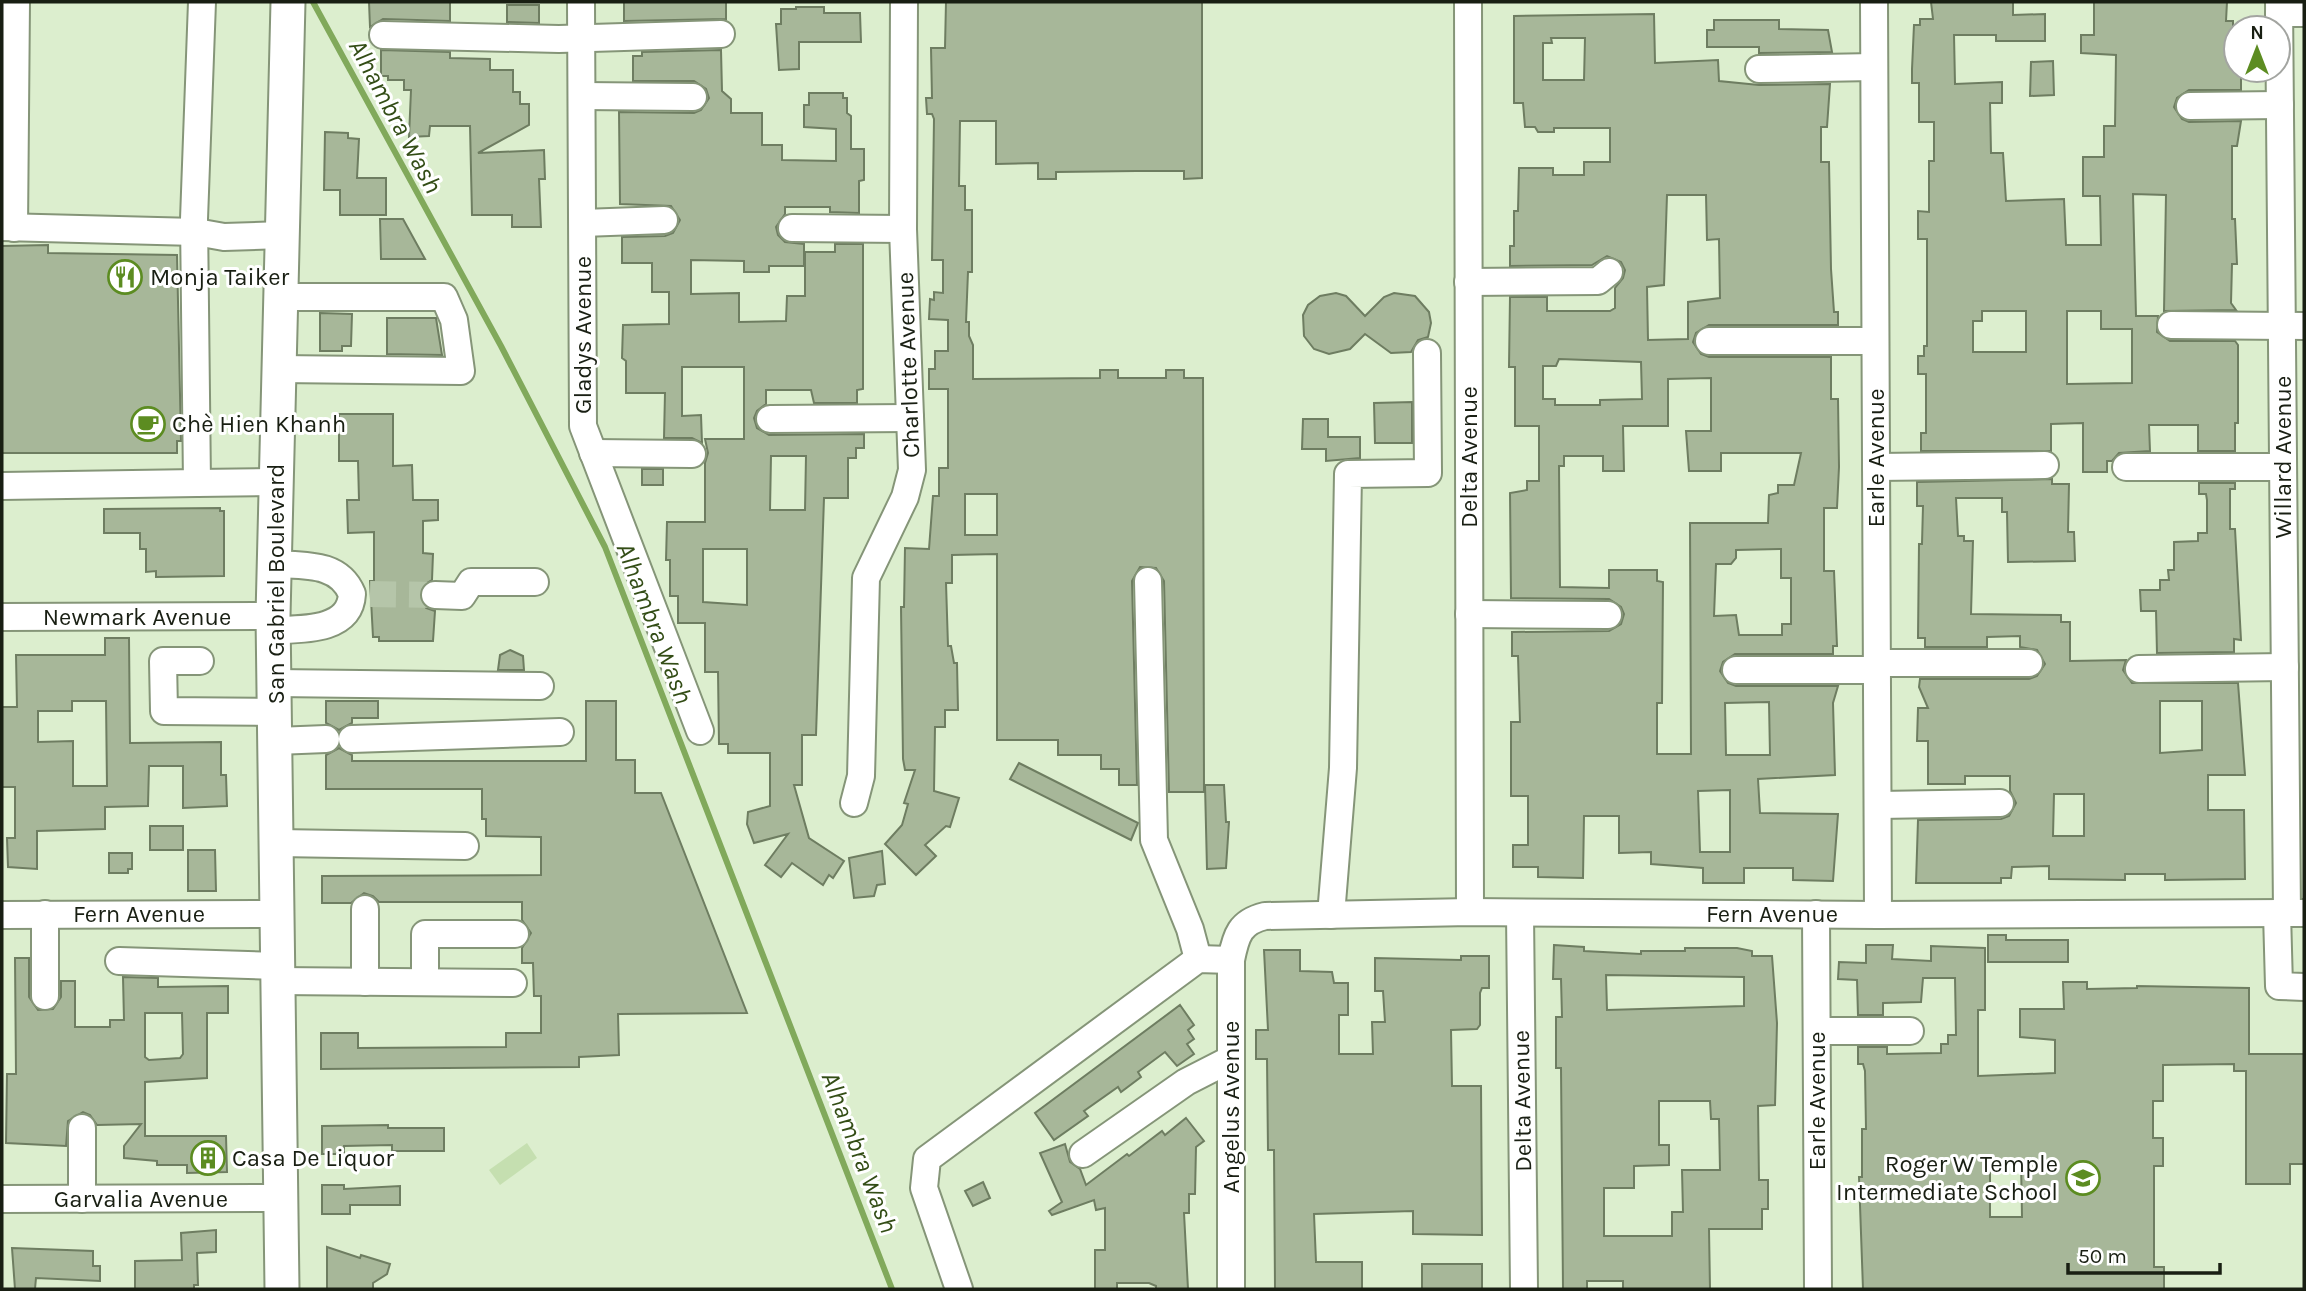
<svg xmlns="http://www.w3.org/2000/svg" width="2306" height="1291" font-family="Karla,sans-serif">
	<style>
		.green { fill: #c5dfb0 }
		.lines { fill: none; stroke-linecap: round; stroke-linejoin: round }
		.stream { stroke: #81a95b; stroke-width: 6 }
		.building { fill: #a7b799; stroke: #6e7d61; stroke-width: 2; fill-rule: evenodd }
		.minor-tunnel { stroke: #b5c5a9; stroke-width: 26; stroke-dasharray: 26 13; stroke-linecap: butt }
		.minor-casing { stroke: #859578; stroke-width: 30 }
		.major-casing { stroke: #859578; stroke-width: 37 }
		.minor { stroke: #fff; stroke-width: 26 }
		.major { stroke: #fff; stroke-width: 33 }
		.labels { text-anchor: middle; stroke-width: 6; stroke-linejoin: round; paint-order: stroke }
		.poi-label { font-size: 24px; fill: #191f13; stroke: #fff; text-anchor: start }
		.street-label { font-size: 24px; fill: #191f13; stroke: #fff }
		.water-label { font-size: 26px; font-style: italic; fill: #334d16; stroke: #fff }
	</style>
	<rect width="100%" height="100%" fill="#dceece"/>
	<polygon class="green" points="527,1143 537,1158 500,1185 489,1170"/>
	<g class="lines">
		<polyline class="stream" points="313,2 501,346 605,547 892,1289"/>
	</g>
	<g class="building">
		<polygon points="369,2 450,2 450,21 383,19 370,27"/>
		<polygon points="624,2 726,2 726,19 624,21"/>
		<path d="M946 2H1202V178L1184 179V171H1136L1056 172V179H1038V163L996 164V121H960L959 186H965V210H972V272H968L966 322H969V336L973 345V379L1100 378V370H1118V378H1166V370H1184V378H1203L1204 792H1169L1164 581 1156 568 1140 567 1132 581 1137 785H1119V769H1101V755H1058V740H997V554L952 555V583H946L948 646H951L954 663H957L958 710H945V727H935L934 791 959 798 950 827 946 826 925 845 936 856 916 875 885 844 902 825 908 804 904 803 915 770H905L903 759 901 607H904L905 548 929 549 933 496H939V468H948V389H929V369H935V351H948V320L929 319 930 299 934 300V292L943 293V260H932L934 119 932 114H927L926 98H932L931 48H945ZM965 494H997V535H965Z"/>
		<path d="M1931 2H2013V15L2045 14V41H1996V35H1954L1955 84 2002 82V103H1990L1991 153H2003L2006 201 2064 199 2066 245H2101L2100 196H2083V157H2104V126H2115L2116 55 2081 53V35H2094V2H2227L2226 21H2233V62H2236V70H2241V90H2189L2177 98 2174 107 2182 119 2189 122 2241 121 2237 146H2232V219H2235L2237 264H2232L2231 303 2236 310 2164 311 2166 195 2133 194 2136 316H2158L2157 332 2170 341H2235L2238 345V423H2235V451H2198V425H2149L2150 451 2119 453 2112 461H2107V472H2083V423L2051 424V451H1921V433H1926V374H1918V356H1924V346H1927V239H1918V211L1929 212V161H1934V122H1919V83H1912V69L1914 25H1920V19H1933ZM1982 311H2026V352H1973V321H1982ZM2067 311H2101V329H2132V383L2067 384Z"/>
		<polygon points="507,5 539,5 539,23 507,22"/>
		<polygon points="796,7 824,7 824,13 860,13 861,42 799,42 799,69 779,70 776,24 781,24 781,9 796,9"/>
		<path d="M1654 14 1655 63 1718 60 1719 81 1759 85 1830 84 1827 127H1821V162H1829L1831 269 1834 312H1838V325H1709L1696 333 1693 342 1701 354 1709 357H1831V399H1838L1839 467 1837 508H1824V571H1834L1837 646H1833V654H1735L1723 662 1720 671 1728 683 1736 686H1838L1833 703 1835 775 1758 779 1760 813 1838 814 1833 881 1793 880V868H1744V883H1703V868L1651 864V852L1619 853V816H1584L1583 878 1538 877V867H1513V845H1528V796H1511V722H1520L1518 656H1512V632L1609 631 1621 624 1624 614 1621 607 1609 599 1511 598 1510 493 1527 490V481H1539V426H1515V367H1509L1510 297H1547V311H1610L1615 308V288L1623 278 1625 270 1621 262 1607 256 1592 265 1510 266V246H1514V211H1518L1519 168H1553V175H1584V162H1610V128H1554V132H1538L1535 127H1525L1523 103H1514V16ZM1551 38H1585L1584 80H1543V43H1552ZM1667 195H1706L1707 240 1719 239 1720 298 1688 302V339L1648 340 1647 287 1664 285ZM1559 359 1641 362 1642 399 1600 400V405H1555V399H1543V366H1556ZM1711 378V431H1686L1689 471H1721V453H1801L1794 485H1778V493L1769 495 1768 523H1690L1691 754H1657V703H1662L1663 582 1657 581V570H1609V588L1560 587 1559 466H1564V456H1603V471H1624L1623 426H1668V379ZM1781 549V578H1791V624H1782V635H1739L1736 615 1714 616 1716 564H1731L1736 558V550ZM1769 702 1770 755H1726L1725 703ZM1730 790V852H1700L1698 791Z"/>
		<polygon points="1714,20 1779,20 1779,29 1828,30 1832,52 1759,53 1759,47 1707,47 1707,30 1714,30"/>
		<polygon points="381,50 450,52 450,58 490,59 490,70 513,70 513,92 520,92 520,104 529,104 529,125 478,153 544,150 545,179 539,179 541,227 512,227 512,215 472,215 470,126 430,126 429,136 409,137 411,90 404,90 404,80 388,80 388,76 381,76"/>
		<path d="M721 50 722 91 731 99V113H762V145H782V160L836 161V129L804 127V105H809V93H843V98H847V113L851 116V149H864V180L859 181V213L830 212V207H785V214L776 227 778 235 785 242 804 244V266H769V272H744V261L691 260V294L739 293V322L786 321 787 296H805V252H835V244H863V389L857 390V403H814L811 390H766V404L757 411 754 418 757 428 769 435 864 434V448H856V458H848V498H824L816 735H802V785H794L809 838 844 861 833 878 829 875 823 885 792 863 781 877 765 865 788 834 754 843 747 824 748 812 770 806V753H728V744H719L718 672H705V623H678V596H670V560H666L667 522H705V463L708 453 705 439H744V367H682V416L701 415 702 443 692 438H664L665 393H626V361L622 358 623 325 669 324V292H652V263H622V237L665 236 673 233 680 220 671 206 620 204 619 112 694 113 701 110 709 98 706 89 694 81H633V56H642V52ZM771 456H806L805 510H770ZM703 549H747V605L703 602Z"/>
		<polygon points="2053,61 2054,95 2030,96 2031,62"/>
		<polygon points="325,132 348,133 348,138 359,139 357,178 386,178 386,215 340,215 340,190 324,190"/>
		<polygon points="380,219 403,219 425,259 381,259"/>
		<polygon points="48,245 48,253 177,255 181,441 177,441 177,453 2,453 2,246"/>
		<polygon points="1394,293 1415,296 1429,312 1431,323 1428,337 1418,340 1411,352 1391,353 1365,334 1350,349 1329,354 1314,349 1304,336 1303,315 1308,305 1320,296 1336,293 1346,296 1365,316 1384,297"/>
		<polygon points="320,313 352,314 351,346 342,346 342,351 320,351"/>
		<polygon points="387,318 436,318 442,355 387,354"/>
		<polygon points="1412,402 1412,443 1375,443 1374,403"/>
		<polygon points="339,414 393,414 393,466 412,465 413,500 438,500 438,520 423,521 423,553 433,554 432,580 422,586 419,595 426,608 435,611 433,641 379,641 379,637 373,637 370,581 374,581 374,532 348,533 347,500 359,500 358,461 339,461"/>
		<polygon points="1303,419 1328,419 1328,437 1360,437 1360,458 1326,461 1326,449 1302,449"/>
		<rect x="642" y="469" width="21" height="16"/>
		<path d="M2052 479V484H2069L2068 532H2074L2075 561 2008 562 2007 512H2002V498H1956L1958 536H1964V541H1973L1971 614 2061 615V622H2070V661L2126 660 2123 670 2132 683H2238L2245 775H2208V810H2244L2245 879 2165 880V874H2125V880L2049 879V866L2012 867 2011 878H2001V883H1916L1918 820 2001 819 2009 816 2016 803 2010 791V776H1965V784H1928V741H1917L1918 708H1928L1919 687 1920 679H2029L2037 676 2045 664 2037 650 2020 647V636L1987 637V647H1925V638H1918L1919 544H1922L1923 506H1917V482ZM2160 701H2202V750L2160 753ZM2054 794H2084V836H2053Z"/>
		<polygon points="2199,483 2235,483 2235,489 2230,489 2230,529 2235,529 2241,640 2234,639 2234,652 2157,653 2156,611 2141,611 2140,590 2160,590 2160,580 2169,580 2168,570 2174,570 2174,542 2198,541 2198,533 2207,533 2207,500 2206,494 2199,494"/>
		<polygon points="220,508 220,511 224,511 224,576 156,577 156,571 146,572 146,549 140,549 140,533 104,533 104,509"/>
		<path d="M105 638H129L130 743 221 742V775H226L227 806 183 808V766H149L148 806 105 807V829L37 831V869L8 867 7 838H15V787H2V707H17L16 655H105ZM72 701H106L107 786H73V741L38 742V711H72Z"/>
		<polygon points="510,650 523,656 524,670 498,670 500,655"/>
		<polygon points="326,701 378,701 378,718 352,718 352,723 339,730 326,723"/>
		<polygon points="586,701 616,701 616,760 635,760 635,793 661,793 747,1013 618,1014 619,1055 579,1057 579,1067 321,1069 321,1033 358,1033 358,1048 506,1047 506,1033 541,1033 541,996 534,996 533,963 522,963 522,948 531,933 522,920 522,902 379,902 373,896 364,893 351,903 322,903 322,876 541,875 541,837 486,836 486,819 482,819 482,789 326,789 326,755 339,748 352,755 352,761 586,761"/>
		<polygon points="1019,763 1138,823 1131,840 1010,779"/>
		<polygon points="1205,785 1224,785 1226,822 1229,822 1226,868 1207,869"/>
		<rect x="150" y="826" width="33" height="24"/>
		<polygon points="188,850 215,850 216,891 188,891"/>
		<polygon points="882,851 885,884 877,885 874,896 854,898 849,858"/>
		<polygon points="109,853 132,853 132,869 128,869 128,873 109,873"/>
		<polygon points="1988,935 2006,935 2006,940 2068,940 2068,962 1988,962"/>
		<path d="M1554 945 1584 947V951L1641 954V951H1685V948H1737L1752 951V956H1772L1777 1023 1775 1105 1758 1106 1759 1180H1768V1209H1762V1229H1709L1710 1289H1623V1281H1587V1289H1563L1561 1068H1556V1017H1562L1561 979H1553ZM1606 975 1744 977V1006L1607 1010ZM1659 1101H1710L1711 1119H1719L1720 1170H1682L1683 1212H1672V1236H1604V1188H1634V1166L1669 1165V1145H1659Z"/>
		<path d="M1866 945H1893L1892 959 1931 961V946L1985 948V1010H1978V1076L2055 1073V1040L2020 1037V1009H2064L2063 982H2087V989L2137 988V986L2249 988V1054H2304V1164H2290V1184H2246V1071H2234V1064L2163 1065V1101H2153V1138H2163V1166H2154V1267H2164V1289H1863L1859 1177H1862V1129H1866L1865 1071 1863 1064H1858V1047H1887V1054L1941 1053V1044H1948V1035H1956L1955 978H1923L1921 1002 1883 1003V1015H1858L1857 980 1838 979 1839 962 1866 963ZM1990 1161H2021L2022 1217H1990Z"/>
		<polygon points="1264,950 1300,950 1300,971 1332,972 1334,983 1348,983 1348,1015 1339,1015 1339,1054 1373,1054 1372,1022 1385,1022 1383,991 1375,991 1375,958 1461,960 1461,956 1489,956 1489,988 1482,988 1480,993 1480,1025 1477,1029 1451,1030 1452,1086 1481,1086 1482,1235 1413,1234 1413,1211 1314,1214 1316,1262 1362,1262 1362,1289 1275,1289 1274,1150 1268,1150 1267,1059 1256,1059 1256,1030 1268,1030"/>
		<path d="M15 958H29V997L38 1010 53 1009 61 997V981H75V1027H110V1020H124L123 977 158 978V987L228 986V1013H207V1078L145 1082V1136H226L227 1172 187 1173V1165H157V1161L124 1158V1146L141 1124 97 1125 90 1115 83 1112 68 1121 66 1146 6 1143 7 1074H16ZM145 1013H182L183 1054 180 1058 149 1060 145 1057Z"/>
		<polygon points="1180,1005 1194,1025 1188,1030 1194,1039 1187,1044 1194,1054 1177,1066 1165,1052 1138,1072 1141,1077 1121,1092 1118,1087 1084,1111 1088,1116 1054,1140 1035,1113"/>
		<polygon points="1186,1118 1204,1141 1196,1147 1195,1194 1189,1194 1189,1213 1184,1213 1188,1289 1156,1289 1156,1286 1149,1283 1117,1283 1117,1289 1095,1289 1095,1250 1105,1250 1105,1208 1096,1210 1094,1200 1052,1215 1049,1211 1062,1202 1040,1153 1065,1144 1070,1162 1080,1169 1086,1185 1127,1154 1129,1156 1162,1131 1165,1135"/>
		<polygon points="388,1125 388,1128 444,1128 444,1151 392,1151 392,1145 344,1146 344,1154 322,1154 322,1126"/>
		<polygon points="983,1182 990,1198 973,1206 965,1191"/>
		<polygon points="322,1185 344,1185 344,1189 400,1186 400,1205 350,1205 350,1214 322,1214"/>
		<polygon points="216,1230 216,1252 197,1253 198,1285 194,1285 194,1289 135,1289 135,1261 182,1260 181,1233"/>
		<polygon points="327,1247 360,1258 361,1255 390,1264 387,1274 373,1283 373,1289 327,1289"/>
		<polygon points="12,1248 93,1251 93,1266 100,1266 100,1281 36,1278 35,1289 15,1289"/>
		<rect x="1422" y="1264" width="60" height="25"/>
	</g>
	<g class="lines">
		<polyline class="minor-tunnel" points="370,594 435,595"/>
		<g class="minor-casing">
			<g id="minor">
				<polyline points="581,2 583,426 700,731"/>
				<polyline points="1468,2 1470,912"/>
				<polyline points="1874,2 1878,915"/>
				<polyline points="2279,2 2287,913"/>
				<polyline points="2279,13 2304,13"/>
				<polyline points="383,35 559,39 721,34"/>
				<polyline points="1759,69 1874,67"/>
				<polyline points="582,96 693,97"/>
				<polyline points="2190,106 2280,105"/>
				<polyline points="583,223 664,220"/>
				<polyline points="2,227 196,232 224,237 282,235"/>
				<polyline points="14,228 16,2"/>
				<polyline points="792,228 903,229"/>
				<polyline points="1468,282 1598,281 1609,272"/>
				<polyline points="2171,325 2304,326"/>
				<polyline points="1709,341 1875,341"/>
				<polyline points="279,369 461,371 454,320 444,297 281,297"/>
				<polyline points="770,419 910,418"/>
				<polyline points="593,453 692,454"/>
				<polyline points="1876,467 2045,465"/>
				<polyline points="2126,467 2283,467"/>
				<polyline points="197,483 276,482"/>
				<polyline points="2,486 197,483 194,219 202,2"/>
				<polyline points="1148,581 1154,840 1190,929 1198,959"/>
				<polyline points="435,595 462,596 471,582 535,582"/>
				<polyline points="1469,614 1608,615"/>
				<polyline points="2,617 273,616"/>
				<path d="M274 630C300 629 350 632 352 594 339 562 304 566 275 564"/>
				<polyline points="200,661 163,661 164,711 275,712"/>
				<polyline points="1877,663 2029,663"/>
				<polyline points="2139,669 2285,667"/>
				<polyline points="1736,670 1878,670"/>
				<polyline points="275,683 540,686"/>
				<polyline points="352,739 560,732"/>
				<polyline points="276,741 326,739"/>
				<polyline points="854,803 861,776 866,578 905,497 912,470 903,229 904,2"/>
				<polyline points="1879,805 2000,803"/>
				<polyline points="278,843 465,846"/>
				<polyline points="1520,913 1524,1289"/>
				<polyline points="2277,913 2279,986 2304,987"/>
				<polyline points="45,914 45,996"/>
				<polyline points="1816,914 1818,1289"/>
				<polyline points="2,915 277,914"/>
				<polyline points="1331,915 1343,768 1348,474 1428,473 1427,353"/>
				<polyline points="119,961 277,966"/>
				<polyline points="277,981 513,983"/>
				<polyline points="365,982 365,909"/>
				<polyline points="425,982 425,934 515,934"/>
				<polyline points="1817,1031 1910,1031"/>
				<polyline points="82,1128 82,1199"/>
				<polyline points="1083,1154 1186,1082 1231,1059"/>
				<polyline points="2,1199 280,1198"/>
				<polyline points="959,1289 924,1188 927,1159 1198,959 1231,960"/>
				<path d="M1231 1289V960C1236 935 1240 922 1265 916L1470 912 1878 915 2304 913"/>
			</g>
		</g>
		<g class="major-casing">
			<polyline id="major" points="282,1289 273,616 288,2"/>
		</g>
		<use href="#minor" class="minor"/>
		<use href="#major" class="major"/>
	</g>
	<defs>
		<g id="restaurant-ring" transform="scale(1.75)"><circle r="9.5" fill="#fff" stroke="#5c8c21" stroke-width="1.5"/><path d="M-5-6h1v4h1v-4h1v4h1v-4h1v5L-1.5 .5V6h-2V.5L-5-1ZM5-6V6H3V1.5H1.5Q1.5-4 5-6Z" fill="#5c8c21"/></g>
		<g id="cafe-ring" transform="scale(1.75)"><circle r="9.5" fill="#fff" stroke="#5c8c21" stroke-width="1.5"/><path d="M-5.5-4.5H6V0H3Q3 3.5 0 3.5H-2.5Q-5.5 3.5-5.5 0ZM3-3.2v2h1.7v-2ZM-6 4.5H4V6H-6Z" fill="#5c8c21"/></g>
		<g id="building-ring" transform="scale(1.75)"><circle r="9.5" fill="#fff" stroke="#5c8c21" stroke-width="1.5"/><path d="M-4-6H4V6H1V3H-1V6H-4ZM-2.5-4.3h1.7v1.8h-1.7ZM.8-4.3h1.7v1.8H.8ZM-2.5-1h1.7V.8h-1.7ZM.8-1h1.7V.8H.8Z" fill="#5c8c21"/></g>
		<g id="school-ring" transform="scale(1.75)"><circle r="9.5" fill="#fff" stroke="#5c8c21" stroke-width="1.5"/><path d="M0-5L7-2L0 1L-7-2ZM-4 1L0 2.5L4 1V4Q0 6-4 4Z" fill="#5c8c21"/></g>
	</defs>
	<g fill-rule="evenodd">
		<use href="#restaurant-ring" x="125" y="277"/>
		<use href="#cafe-ring" x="148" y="424"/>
		<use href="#building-ring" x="208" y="1158"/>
		<use href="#school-ring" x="2083" y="1178"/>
	</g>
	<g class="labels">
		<g class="poi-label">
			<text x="150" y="285">Monja Taiker</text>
			<text x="172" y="432">Chè Hien Khanh</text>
			<text x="232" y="1166">Casa De Liquor</text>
			<text x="2058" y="1172" text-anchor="end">Roger W Temple<tspan x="2058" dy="28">Intermediate School</tspan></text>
		</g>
		<g class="street-label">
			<text transform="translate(583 335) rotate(-90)" y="8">Gladys Avenue</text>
			<text transform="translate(908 365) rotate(-92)" y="8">Charlotte Avenue</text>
			<text transform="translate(1469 457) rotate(-90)" y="8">Delta Avenue</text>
			<text transform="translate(2283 457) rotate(-90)" y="8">Willard Avenue</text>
			<text transform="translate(1876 458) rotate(-90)" y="8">Earle Avenue</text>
			<text transform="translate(276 584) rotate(-90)" y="8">San Gabriel Boulevard</text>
			<text x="137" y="625">Newmark Avenue</text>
			<text x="139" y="922">Fern Avenue</text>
			<text x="1772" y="922">Fern Avenue</text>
			<text transform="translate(1522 1101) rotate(-91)" y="8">Delta Avenue</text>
			<text transform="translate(1817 1101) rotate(-90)" y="8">Earle Avenue</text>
			<text transform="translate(1231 1107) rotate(-90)" y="8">Angelus Avenue</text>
			<text x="141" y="1207">Garvalia Avenue</text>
		</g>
		<g class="water-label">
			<text transform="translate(396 116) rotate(62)" y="9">Alhambra Wash</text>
			<text transform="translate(655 623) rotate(69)" y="9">Alhambra Wash</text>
			<text transform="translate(860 1152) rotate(69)" y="9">Alhambra Wash</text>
		</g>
	</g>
	<rect width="2306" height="1291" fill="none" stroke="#191f13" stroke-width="7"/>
	<g transform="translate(2257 49)"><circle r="33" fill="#ffffff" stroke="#a3a5a1" stroke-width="2"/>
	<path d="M0-5L12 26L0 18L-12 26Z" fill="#5c8c21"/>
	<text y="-10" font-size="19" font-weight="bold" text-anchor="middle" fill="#191f13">N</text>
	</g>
	<path d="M2068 1263v10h152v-10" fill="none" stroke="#191f13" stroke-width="3.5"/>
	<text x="2078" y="1263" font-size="21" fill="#191f13" stroke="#ffffff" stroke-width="5" paint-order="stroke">50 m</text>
</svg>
